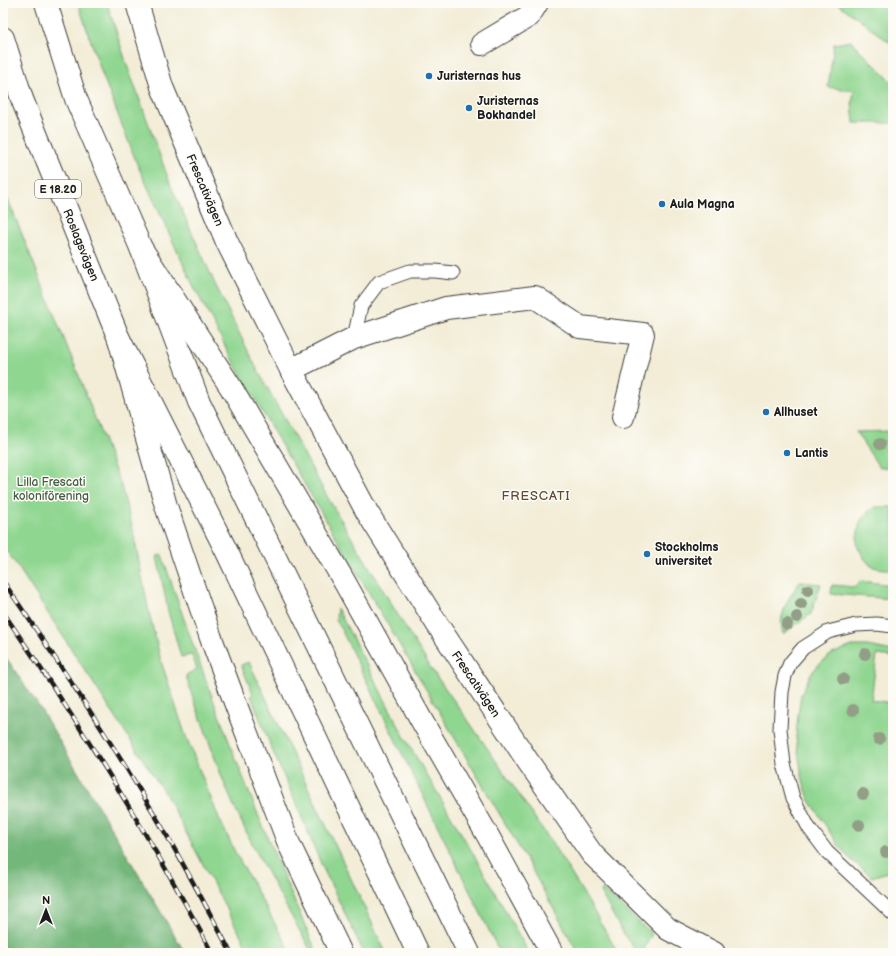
<svg xmlns="http://www.w3.org/2000/svg" width="896" height="956" font-family="'Balsamiq Sans',sans-serif">
	<style>
		.green { fill: #8fd690; stroke: #567956 }
		.forest { fill: #73b77a; stroke: #486a4b }
		.lines { fill: none; stroke-linecap: round; stroke-linejoin: round }
		.lane-casing { stroke: #3c3b38; stroke-width: 15 }
		.street-casing { stroke: #3c3b38; stroke-width: 24 }
		.secondary-casing { stroke: #3c3b38; stroke-width: 24 }
		.primary-casing { stroke: #3c3b38; stroke-width: 24 }
		.highway-casing { stroke: #3c3b38; stroke-width: 24 }
		.lane { stroke: #fff; stroke-width: 13 }
		.street { stroke: #fff; stroke-width: 22 }
		.secondary { stroke: #fff; stroke-width: 22 }
		.primary { stroke: #fff; stroke-width: 22 }
		.highway { stroke: #fff; stroke-width: 22 }
		.rail-casing { stroke: #1c1c1c; stroke-width: 4.5 }
		.rail { stroke: #fdfcf7; stroke-width: 3; stroke-dasharray: 9; stroke-linecap: butt }
		.tree { fill: #939e87 }
		.poi-dot { fill: #1f6fb2; stroke: #fdfcf7; stroke-width: 1.5 }
		.labels { text-anchor: middle; stroke-width: 3; stroke-linejoin: round; paint-order: stroke }
		.shield { fill: #fdfcf7; stroke: #605f5e; stroke-width: 1 }
		.shield-label { font-size: 11px; font-weight: bold; fill: #1c1c1c }
		.poi-label { font-size: 12px; font-weight: bold; fill: #1c1c1c; stroke: #fdfcf7; text-anchor: start }
		.street-label { font-size: 12px; fill: #1c1c1c; stroke: #fdfcf7 }
		.park-label { font-size: 12px; fill: #445d45; stroke: #fdfcf7 }
		.neighbourhood-label { font-size: 13px; letter-spacing: 1px; fill: #614935; stroke: #fdfcf7 }
	</style>
	<rect width="100%" height="100%" fill="#fdfcf7"/>
	<filter id="ink" filterUnits="userSpaceOnUse"><feTurbulence type="fractalNoise" baseFrequency=".025" numOctaves="2"/><feDisplacementMap in="SourceGraphic" scale="8" xChannelSelector="R" yChannelSelector="G"/><feConvolveMatrix kernelMatrix="1 2 1 2 8 2 1 2 1" color-interpolation-filters="sRGB"/></filter>
	<filter id="wash" filterUnits="userSpaceOnUse"><feTurbulence type="fractalNoise" baseFrequency=".012" numOctaves="4" result="noise"/><feDisplacementMap in="SourceGraphic" scale="16" xChannelSelector="R" yChannelSelector="G"/><feGaussianBlur stdDeviation="0.9" result="paint"/><feColorMatrix in="noise" values="0 0 0 0 0 0 0 0 0 0 0 0 0 0 0 0 0 1.4 0 .05"/><feComposite in="paint" operator="in"/></filter>
	<g filter="url(#wash)">
		<rect width="100%" height="100%" fill="#f3edd7"/>
		<g class="green">
			<polygon points="78,3 107,3 126,62 171,186 216,286 257,369 328,498 401,620 432,670 470,723 550,840 582,891 618,953 578,953 526,859 417,674 286,453 235,365 193,285 137,164 101,71"/>
			<polygon points="837,3 893,3 893,45"/>
			<polygon points="851,41 893,83 893,123 854,123 852,103 854,91 828,87 834,44"/>
			<polygon points="3,187 79,376 121,486 132,526 149,612 161,661 185,734 218,816 235,852 284,940 291,953 250,953 166,795 18,567 3,546"/>
			<polygon points="893,431 893,468 879,467 856,432"/>
			<polygon points="874,507 892,507 893,508 893,570 877,568 871,566 864,558 857,545 857,537 860,522 864,516"/>
			<path d="M162 555C207 690 259 823 317 953H312C288 909 262 866 241 821 226 791 215 759 204 727 198 710 190 693 186 675L197 669 192 655 181 657 168 611 157 556Z"/>
			<polygon points="861,581 868,582 893,585 893,599 831,594 832,585 855,587"/>
			<path d="M800 582 821 584 811 614 783 634C777 616 789 596 800 582Z"/>
			<polygon points="337,608 405,738 474,855 529,953 500,953 336,619"/>
			<polygon points="852,646 868,646 893,651 893,657 877,655 871,700 893,703 893,870 872,877 848,857 838,845 809,799 803,781 799,758 796,738 798,714 801,695 810,675 821,662 832,654"/>
			<polygon points="249,662 386,953 364,953 321,864 295,801 273,752 251,696 253,694 241,665"/>
			<polygon points="603,890 652,934 643,951 640,952 636,951 624,935 602,895 601,892"/>
		</g>
		<polygon class="forest" points="3,653 40,708 185,953 3,953"/>
	</g>
	<g filter="url(#ink)">
		<g class="lines">
			<g class="lane-casing">
				<g id="lane">
					<polyline points="354,338 361,306 379,282 410,271 435,271 453,273"/>
					<polyline points="893,626 877,624 856,625 828,632 803,648 790,663 785,676 782,692 780,729 784,764 793,798 809,828 827,852 893,914"/>
				</g>
			</g>
			<g class="street-casing">
				<g id="street">
					<polyline points="482,44 529,16 537,3"/>
					<polyline points="291,370 354,338 446,308 535,297 580,327 643,334 623,417"/>
				</g>
			</g>
			<g class="secondary-casing">
				<polyline id="secondary" points="137,3 162,87 227,242 291,370 367,512 437,624 527,760 592,854 668,929 714,953"/>
			</g>
			<g class="primary-casing">
				<g id="primary">
					<polyline points="46,3 76,99 141,248 230,386 344,581 423,723 488,836 552,953"/>
					<polyline points="3,38 22,99 119,339 166,506 211,638 236,705 289,844 341,953"/>
				</g>
			</g>
			<g class="highway-casing">
				<g id="highway">
					<polyline points="141,248 199,402 469,953"/>
					<polyline points="119,339 227,552 418,953"/>
				</g>
			</g>
			<use href="#lane" class="lane"/>
			<use href="#street" class="street"/>
			<use href="#secondary" class="secondary"/>
			<use href="#primary" class="primary"/>
			<use href="#highway" class="highway"/>
			<g class="rail-casing">
				<g id="rail">
					<path d="M3 581C53 654 102 727 147 802 177 851 204 902 231 953"/>
					<path d="M3 612C78 722 150 835 212 953"/>
				</g>
			</g>
			<use href="#rail" class="rail"/>
		</g>
		<g class="tree">
			<circle cx="880" cy="444" r="6"/>
			<circle cx="808" cy="590" r="6"/>
			<circle cx="801" cy="604" r="6"/>
			<circle cx="797" cy="617" r="6"/>
			<circle cx="787" cy="624" r="6"/>
			<circle cx="865" cy="654" r="6"/>
			<circle cx="843" cy="679" r="6"/>
			<circle cx="853" cy="710" r="6"/>
			<circle cx="879" cy="739" r="6"/>
			<circle cx="863" cy="794" r="6"/>
			<circle cx="859" cy="825" r="6"/>
			<circle cx="886" cy="852" r="6"/>
		</g>
	</g>
	<g class="poi-dot">
		<circle cx="429" cy="76" r="4"/>
		<circle cx="469" cy="108" r="4"/>
		<circle cx="662" cy="204" r="4"/>
		<circle cx="766" cy="412" r="4"/>
		<circle cx="787" cy="453" r="4"/>
		<circle cx="647" cy="554" r="4"/>
	</g>
	<g class="labels">
		<rect class="shield" x="35" y="180" width="46" height="18" rx="3"/>
		<g class="shield-label">
			<text x="58" y="193">E 18.20</text>
		</g>
		<g class="poi-label">
			<text x="437" y="80">Juristernas hus</text>
			<text x="477" y="105">Juristernas<tspan x="477" dy="14">Bokhandel</tspan></text>
			<text x="670" y="208">Aula Magna</text>
			<text x="774" y="416">Allhuset</text>
			<text x="795" y="457">Lantis</text>
			<text x="655" y="551">Stockholms<tspan x="655" dy="14">universitet</tspan></text>
		</g>
		<g class="street-label">
			<text transform="translate(205 190) rotate(67)" y="4">Frescativägen</text>
			<text transform="translate(81 245) rotate(68)" y="4">Roslagsvägen</text>
			<text transform="translate(476 684) rotate(56)" y="4">Frescativägen</text>
		</g>
		<g class="park-label">
			<text x="51" y="486">Lilla Frescati<tspan x="51" dy="14">koloniförening</tspan></text>
		</g>
		<g class="neighbourhood-label">
			<text x="536" y="500">FRESCATI</text>
		</g>
	</g>
	<rect width="896" height="956" fill="none" stroke="#fdfcf7" stroke-width="16"/>
	<g transform="translate(46 910)" stroke="#fdfcf7" stroke-width="3" paint-order="stroke">
	<path d="M0-3L7 15L0 10L-7 15Z" fill="#1c1c1c"/>
	<text y="-6" font-size="11" font-weight="bold" text-anchor="middle" fill="#1c1c1c">N</text>
	</g>
</svg>
